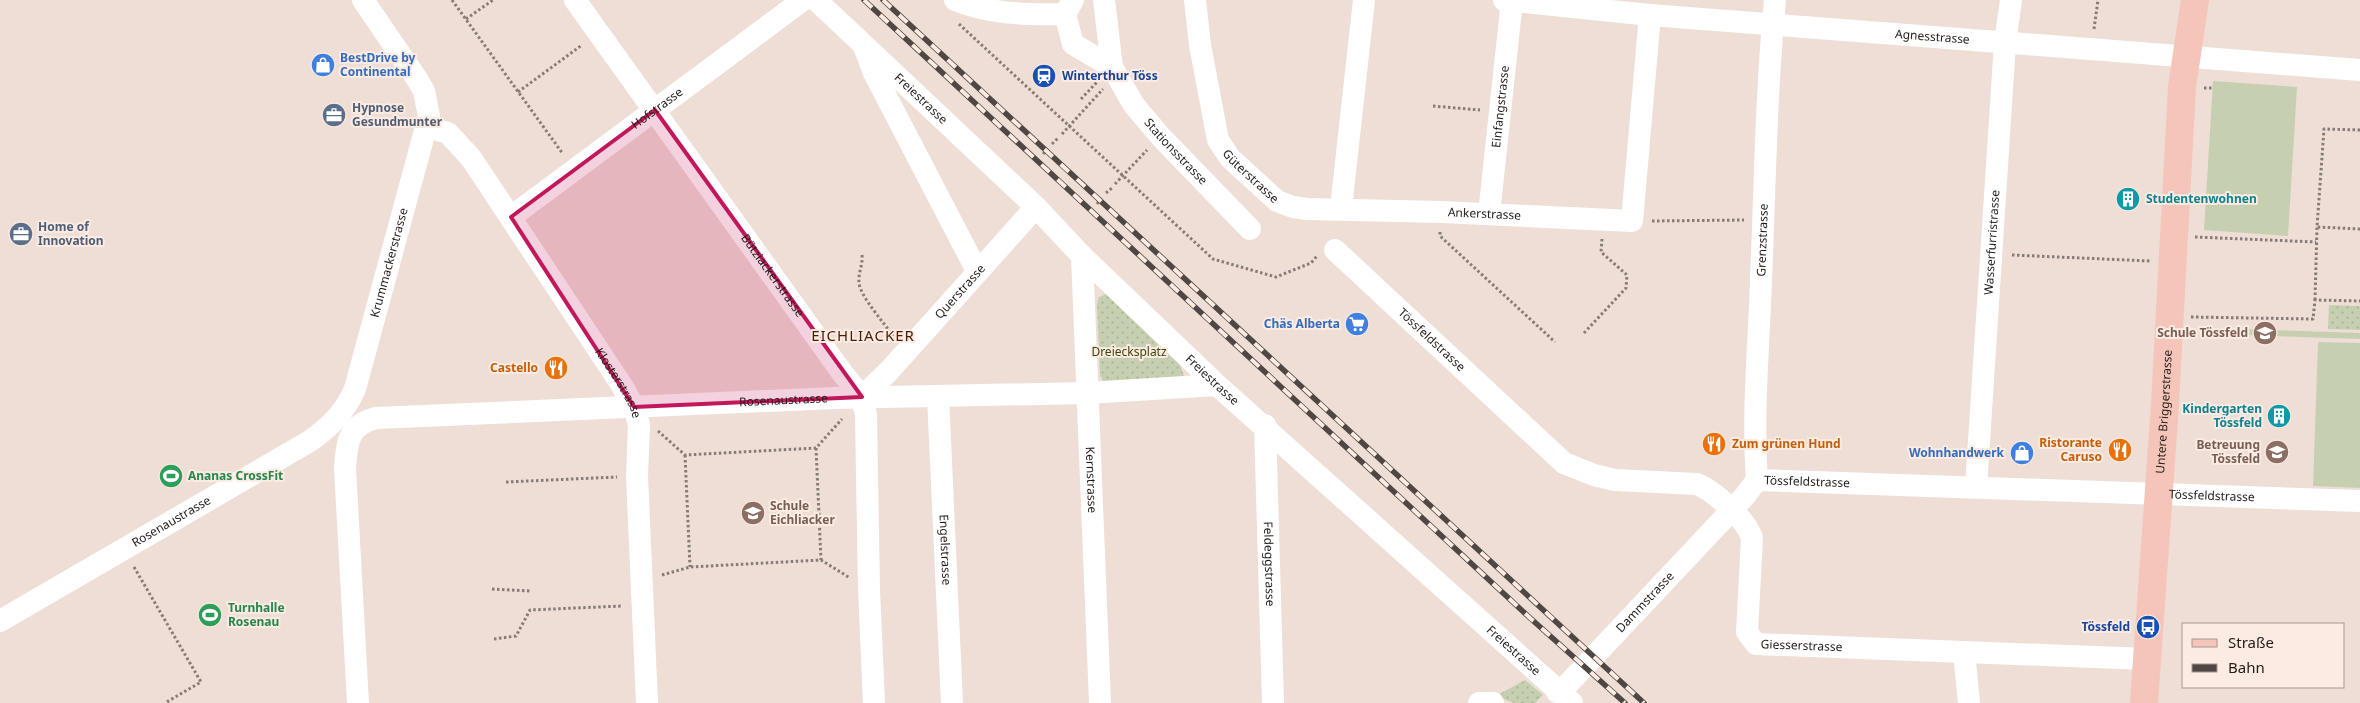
<svg xmlns="http://www.w3.org/2000/svg" width="2360" height="703" font-family="'Noto Sans',sans-serif">
	<style>
		.grass { fill: url(#grass-dots) }
		.pitch { fill: #c6d0b1 }
		.lines { fill: none; stroke-linecap: round; stroke-linejoin: round }
		.path { stroke: #867b76; stroke-width: 3; stroke-dasharray: 2.5 2.5; stroke-linecap: butt }
		.minor { stroke: #fff; stroke-width: 22 }
		.major { stroke: #f5c5b9; stroke-width: 28 }
		.rail-casing { stroke: #4f4743; stroke-width: 5.5 }
		.rail { stroke: #fcebe3; stroke-width: 4; stroke-dasharray: 11; stroke-linecap: butt }
		.marked { fill: #c2185b; fill-opacity: 0.2; stroke: #c2185b; stroke-width: 4; stroke-linejoin: round }
		.labels { text-anchor: middle; stroke-width: 4; stroke-linejoin: round; paint-order: stroke }
		.street-label { font-size: 12px; fill: #221c19; stroke: #fcebe3 }
		.shop-label { font-size: 12px; font-weight: bold; fill: #366cbe; stroke: #fcebe3; text-anchor: end }
		.transit-label { font-size: 12px; font-weight: bold; fill: #164399; stroke: #fcebe3; text-anchor: start }
		.service-label { font-size: 12px; font-weight: bold; fill: #4e5e75; stroke: #fcebe3; text-anchor: start }
		.culture-label { font-size: 12px; font-weight: bold; fill: #0d838f; stroke: #fcebe3; text-anchor: start }
		.education-label { font-size: 12px; font-weight: bold; fill: #785e54; stroke: #fcebe3; text-anchor: end }
		.park-label { font-size: 12px; fill: #384508; stroke: #fcebe3 }
		.food-label { font-size: 12px; font-weight: bold; fill: #c56008; stroke: #fcebe3; text-anchor: end }
		.leisure-label { font-size: 12px; font-weight: bold; fill: #27864d; stroke: #fcebe3; text-anchor: start }
		.quarter-label { font-size: 15px; letter-spacing: 1px; fill: #4b1d00; stroke: #fcebe3 }
	</style>
	<defs>
		<pattern id="grass-dots" width="8" height="8" patternUnits="userSpaceOnUse" patternTransform="scale(1.25)"><rect width="8" height="8" fill="#c6d0b1"/><path d="M2 2h.1M6 6h.1" fill="none" stroke="#aab298" stroke-width="1.8" stroke-linecap="round"/></pattern>
	</defs>
	<rect width="100%" height="100%" fill="#eeded6"/>
	<g class="grass">
		<polygon points="1106,294 1178,359 1185,379 1103,381 1100,375 1097,304 1099,297"/>
		<polygon points="2329,305 2360,306 2360,330 2328,329"/>
		<polygon points="1525,680 1543,695 1535,703 1514,703 1496,696"/>
	</g>
	<g class="pitch">
		<polygon points="2213,81 2297,87 2288,236 2204,230"/>
		<polygon points="2219,328 2360,333 2360,339 2219,334"/>
		<polygon points="2318,342 2360,343 2360,488 2313,486"/>
	</g>
	<g class="lines">
		<g class="path">
			<polyline points="452,0 563,154"/>
			<polyline points="466,19 493,0"/>
			<polyline points="959,24 1213,259 1276,277 1311,263 1317,256"/>
			<polyline points="2094,29 2098,0"/>
			<polyline points="2204,88 2212,88"/>
			<polyline points="518,92 582,45"/>
			<polyline points="1081,99 1098,81"/>
			<polyline points="1433,106 1480,110"/>
			<polyline points="2360,130 2324,129 2317,227 2360,229"/>
			<polyline points="1062,134 1103,89"/>
			<polyline points="1052,144 1058,138"/>
			<polyline points="1043,154 1049,148"/>
			<polyline points="1115,184 1147,150"/>
			<polyline points="1106,193 1112,188"/>
			<polyline points="1097,204 1102,197"/>
			<polyline points="1652,221 1744,220"/>
			<polyline points="1440,232 1440,236 1555,342"/>
			<polyline points="2195,237 2316,242"/>
			<path d="M862 255C863 265 858 273 859 283 860 296 885 324 893 336"/>
			<polyline points="2012,255 2150,261"/>
			<polyline points="2315,300 2317,227"/>
			<polyline points="2191,317 2313,319 2315,300 2360,301"/>
			<polyline points="1584,333 1626,288 1627,275 1601,252 1602,239"/>
			<polyline points="658,431 685,455 816,448 842,419"/>
			<polyline points="816,448 821,560"/>
			<polyline points="685,455 690,567"/>
			<polyline points="506,482 617,477"/>
			<polyline points="134,567 201,682 165,703"/>
			<polyline points="662,575 690,567 821,560 850,578"/>
			<polyline points="492,589 530,591"/>
			<polyline points="494,639 516,636 530,610 622,606"/>
		</g>
		<g class="minor">
			<path id="s1" d="M575 0 843 374 862 397 866 415 869 589 874 703"/>
			<path id="s2" d="M816 0 1036 207 1082 256 1217 385 1572 703"/>
			<path d="M955 0C990 14 1027 15 1065 14"/>
			<path id="s3" d="M1073 0 1065 14 1073 44 1112 67 1134 105 1161 137 1250 229"/>
			<polyline points="1104,0 1112,67"/>
			<path id="s4" d="M1195 0 1200 45 1218 140 1230 158 1277 201 1293 207 1307 209 1442 212 1632 221 1650 15"/>
			<path id="s5" d="M1504 0 1650 15 2360 70"/>
			<polyline points="865,49 874,73 977,271"/>
			<path id="s6" d="M427 127 448 133 471 158 621 384 634 407 639 425 637 476 647 703"/>
			<polyline points="1341,208 1364,0"/>
			<path id="s7" d="M1489 214 1512 0"/>
			<path id="s8" d="M511 217 803 0"/>
			<path id="s9" d="M1335 250 1564 463 1594 475 1615 480 1697 484C1714 491 1747 520 1752 538L1747 632 1756 644 2146 659"/>
			<path id="s10" d="M1082 256 1100 703"/>
			<path id="s11" d="M938 396 952 703"/>
			<path id="s12" d="M862 397 889 371 1036 207"/>
			<path id="s13" d="M1265 425 1273 703"/>
			<path id="s14" d="M1757 480 2360 501"/>
			<path id="s15" d="M1757 480C1752 414 1759 346 1761 280 1765 186 1766 93 1775 0"/>
			<path id="s16" d="M1976 487 2005 43 2011 0"/>
			<path id="s17" d="M0 621 310 441C331 426 344 413 355 389L429 116 424 91 417 79 363 0"/>
			<polyline points="1964,652 1969,703"/>
			<path id="s18" d="M1557 692 1567 685 1744 497 1757 480"/>
			<path id="s19" d="M358 703 345 468C347 442 348 425 376 418L835 398 1087 393 1217 385"/>
			<polyline points="1479,703 1493,703"/>
		</g>
		<path class="major" id="s20" d="M2144 703 2165 404 2182 87 2195 0"/>
		<g class="rail-casing">
			<g id="rail">
				<polyline points="864,0 1529,617 1625,703"/>
				<polyline points="883,0 1644,703"/>
			</g>
		</g>
		<use href="#rail" class="rail"/>
	</g>
	<path class="marked" d="M655 110 862 397 634 407 511 217Z"/>
	<defs>
		<g id="shop-disc" transform="scale(1.25)"><circle r="9.5" fill="#3f7fe0" stroke="#fcebe3"/><path d="M-5-2.5h2.3a2.7 3.5 0 0 1 5.4 0H5L5.5 6h-11ZM-1.5-2.5h3a1.5 2.3 0 0 0-3 0Z" fill="#fff"/></g>
		<g id="station-disc" transform="scale(1.25)"><circle r="9.5" fill="#1a4fb4" stroke="#fcebe3"/><path d="M-3-6H3Q5-6 5-4V2Q5 4 3 4L4.5 6H3L1.5 4h-3L-3 6H-4.5L-3 4Q-5 4-5 2V-4Q-5-6-3-6ZM-3.5-4v3h7v-3ZM-3.5 1v1.5H-2V1ZM2 1v1.5H3.5V1Z" fill="#fff"/></g>
		<g id="office-disc" transform="scale(1.25)"><circle r="9.5" fill="#5c6f8a" stroke="#fcebe3"/><path d="M-6-3h4V-5.5h4V-3h4V5H-6ZM-1-4.5V-3h2v-1.5ZM-6 0V1H6V0Z" fill="#fff"/></g>
		<g id="building-disc" transform="scale(1.25)"><circle r="9.5" fill="#0f9aa8" stroke="#fcebe3"/><path d="M-4-6H4V6H1V3H-1V6H-4ZM-2.5-4.3h1.7v1.8h-1.7ZM.8-4.3h1.7v1.8H.8ZM-2.5-1h1.7V.8h-1.7ZM.8-1h1.7V.8H.8Z" fill="#fff"/></g>
		<g id="supermarket-disc" transform="scale(1.25)"><circle r="9.5" fill="#3f7fe0" stroke="#fcebe3"/><path d="M-6-5.5h2.5l.6 2H6L4.5 2H-2.5L-4.4-4H-6ZM-1.5 3.2a1.3 1.3 0 1 0 .1 0ZM3 3.2a1.3 1.3 0 1 0 .1 0Z" fill="#fff"/></g>
		<g id="school-disc" transform="scale(1.25)"><circle r="9.5" fill="#8d6e63" stroke="#fcebe3"/><path d="M0-5L7-2L0 1L-7-2ZM-4 1L0 2.5L4 1V4Q0 6-4 4Z" fill="#fff"/></g>
		<g id="restaurant-disc" transform="scale(1.25)"><circle r="9.5" fill="#e8710a" stroke="#fcebe3"/><path d="M-5-6h1v4h1v-4h1v4h1v-4h1v5L-1.5 .5V6h-2V.5L-5-1ZM5-6V6H3V1.5H1.5Q1.5-4 5-6Z" fill="#fff"/></g>
		<g id="stadium-disc" transform="scale(1.25)"><circle r="9.5" fill="#2e9e5b" stroke="#fcebe3"/><path d="M0-5a6.5 5 0 1 0 0 10a6.5 5 0 1 0 0-10ZM-3.5-1.8h7v3.6h-7Z" fill="#fff"/></g>
		<g id="bus-disc" transform="scale(1.25)"><circle r="9.5" fill="#1a4fb4" stroke="#fcebe3"/><path d="M-5-6H5V4H4V6H2V4H-2V6H-4V4H-5ZM-3.5-4V0h7V-4ZM-3.5 1.2v1.5H-2V1.2ZM2 1.2v1.5H3.5V1.2Z" fill="#fff"/></g>
	</defs>
	<g fill-rule="evenodd">
		<use href="#shop-disc" x="323" y="65"/>
		<use href="#station-disc" x="1044" y="76"/>
		<use href="#office-disc" x="334" y="115"/>
		<use href="#building-disc" x="2128" y="199"/>
		<use href="#office-disc" x="21" y="234"/>
		<use href="#supermarket-disc" x="1357" y="324"/>
		<use href="#school-disc" x="2265" y="333"/>
		<use href="#restaurant-disc" x="556" y="368"/>
		<use href="#building-disc" x="2279" y="416"/>
		<use href="#restaurant-disc" x="1714" y="444"/>
		<use href="#restaurant-disc" x="2120" y="450"/>
		<use href="#school-disc" x="2277" y="452"/>
		<use href="#shop-disc" x="2022" y="453"/>
		<use href="#stadium-disc" x="171" y="476"/>
		<use href="#school-disc" x="753" y="513"/>
		<use href="#stadium-disc" x="210" y="615"/>
		<use href="#bus-disc" x="2148" y="627"/>
	</g>
	<g class="labels">
		<g class="street-label">
			<text dy="4" stroke="none"><textPath href="#s5" startOffset="430">Agnesstrasse</textPath></text>
			<text dy="4" stroke="none"><textPath href="#s2" startOffset="144">Freiestrasse</textPath></text>
			<text dy="4" stroke="none"><textPath href="#s7" startOffset="108">Einfangstrasse</textPath></text>
			<text dy="4" stroke="none"><textPath href="#s8" startOffset="182">Hofstrasse</textPath></text>
			<text dy="4" stroke="none"><textPath href="#s3" startOffset="199">Stationsstrasse</textPath></text>
			<text dy="4" stroke="none"><textPath href="#s4" startOffset="191">Güterstrasse</textPath></text>
			<text dy="4" stroke="none"><textPath href="#s4" startOffset="436">Ankerstrasse</textPath></text>
			<text dy="4" stroke="none"><textPath href="#s15" startOffset="240">Grenzstrasse</textPath></text>
			<text dy="4" stroke="none"><textPath href="#s16" startOffset="245">Wasserfurristrasse</textPath></text>
			<text dy="4" stroke="none"><textPath href="#s17" startOffset="559">Krummackerstrasse</textPath></text>
			<text dy="4" stroke="none"><textPath href="#s1" startOffset="339">Bütziackerstrasse</textPath></text>
			<text dy="4" stroke="none"><textPath href="#s12" startOffset="144">Querstrasse</textPath></text>
			<text dy="4" stroke="none"><textPath href="#s9" startOffset="132">Tössfeldstrasse</textPath></text>
			<text dy="4" stroke="none"><textPath href="#s2" startOffset="549">Freiestrasse</textPath></text>
			<text dy="4" stroke="none"><textPath href="#s6" startOffset="325">Klosterstrasse</textPath></text>
			<text dy="4" stroke="none"><textPath href="#s19" startOffset="708">Rosenaustrasse</textPath></text>
			<text dy="4" stroke="none"><textPath href="#s20" startOffset="292">Untere Briggerstrasse</textPath></text>
			<text dy="4" stroke="none"><textPath href="#s10" startOffset="224">Kernstrasse</textPath></text>
			<text dy="4" stroke="none"><textPath href="#s14" startOffset="50">Tössfeldstrasse</textPath></text>
			<text dy="4" stroke="none"><textPath href="#s14" startOffset="455">Tössfeldstrasse</textPath></text>
			<text dy="4" stroke="none"><textPath href="#s17" startOffset="198">Rosenaustrasse</textPath></text>
			<text dy="4" stroke="none"><textPath href="#s11" startOffset="154">Engelstrasse</textPath></text>
			<text dy="4" stroke="none"><textPath href="#s13" startOffset="139">Feldeggstrasse</textPath></text>
			<text dy="4" stroke="none"><textPath href="#s18" startOffset="126">Dammstrasse</textPath></text>
			<text dy="4" stroke="none"><textPath href="#s9" startOffset="682">Giesserstrasse</textPath></text>
			<text dy="4" stroke="none"><textPath href="#s2" startOffset="954">Freiestrasse</textPath></text>
		</g>
		<g class="shop-label">
			<text x="340" y="62" text-anchor="start">BestDrive by<tspan x="340" dy="14">Continental</tspan></text>
			<text x="1340" y="328">Chäs Alberta</text>
			<text x="2004" y="457">Wohnhandwerk</text>
		</g>
		<g class="transit-label">
			<text x="1062" y="80">Winterthur Töss</text>
			<text x="2130" y="631" text-anchor="end">Tössfeld</text>
		</g>
		<g class="service-label">
			<text x="352" y="112">Hypnose<tspan x="352" dy="14">Gesundmunter</tspan></text>
			<text x="38" y="231">Home of<tspan x="38" dy="14">Innovation</tspan></text>
		</g>
		<g class="culture-label">
			<text x="2146" y="203">Studentenwohnen</text>
			<text x="2262" y="413" text-anchor="end">Kindergarten<tspan x="2262" dy="14">Tössfeld</tspan></text>
		</g>
		<g class="education-label">
			<text x="2248" y="337">Schule Tössfeld</text>
			<text x="2260" y="449">Betreuung<tspan x="2260" dy="14">Tössfeld</tspan></text>
			<text x="770" y="510" text-anchor="start">Schule<tspan x="770" dy="14">Eichliacker</tspan></text>
		</g>
		<g class="park-label">
			<text x="1129" y="356">Dreiecksplatz</text>
		</g>
		<g class="food-label">
			<text x="538" y="372">Castello</text>
			<text x="2102" y="447">Ristorante<tspan x="2102" dy="14">Caruso</tspan></text>
			<text x="1732" y="448" text-anchor="start">Zum grünen Hund</text>
		</g>
		<g class="leisure-label">
			<text x="188" y="480">Ananas CrossFit</text>
			<text x="228" y="612">Turnhalle<tspan x="228" dy="14">Rosenau</tspan></text>
		</g>
		<g class="quarter-label">
			<text x="863" y="341">EICHLIACKER</text>
		</g>
	</g>
	<rect x="2182" y="623" width="162" height="65" fill="#fcebe3" stroke="#a59892"/>
	<rect x="2192" y="639" width="25" height="8" fill="#f5c5b9" stroke="#a59892"/>
	<text x="2228" y="648" font-size="15" fill="#221c19">Straße</text>
	<rect x="2192" y="664" width="25" height="8" fill="#4f4743" stroke="#a59892"/>
	<text x="2228" y="673" font-size="15" fill="#221c19">Bahn</text>
</svg>
